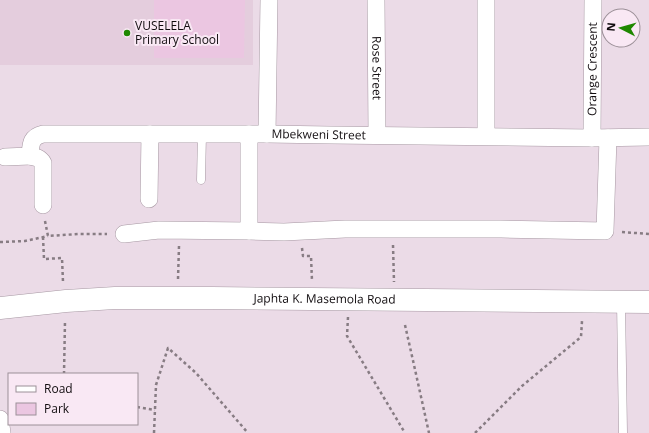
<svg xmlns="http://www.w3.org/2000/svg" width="649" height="433" font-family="'Open Sans',sans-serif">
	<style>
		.built { fill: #e4cddd }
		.green { fill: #ebc6e1 }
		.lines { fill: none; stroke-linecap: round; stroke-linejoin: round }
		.lane-casing { stroke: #a697a2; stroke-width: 9 }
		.street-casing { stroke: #a697a2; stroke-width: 18 }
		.secondary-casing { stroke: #a697a2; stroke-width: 23 }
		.path { stroke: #877c83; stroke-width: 2.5; stroke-dasharray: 3 3; stroke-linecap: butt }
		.lane { stroke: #fff; stroke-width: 8 }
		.street { stroke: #fff; stroke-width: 17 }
		.secondary { stroke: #fff; stroke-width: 22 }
		.poi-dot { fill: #1f8800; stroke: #f9e8f4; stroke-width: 1.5 }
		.labels { text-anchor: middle; stroke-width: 4; stroke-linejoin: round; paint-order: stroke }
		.poi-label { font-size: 12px; fill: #110c0f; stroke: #f9e8f4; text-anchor: start }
		.street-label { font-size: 12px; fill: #110c0f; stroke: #f9e8f4 }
	</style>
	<rect width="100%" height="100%" fill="#ebdbe7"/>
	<rect class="built" x="0" y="0" width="253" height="65"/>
	<polygon class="green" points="154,0 245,0 244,58 154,58"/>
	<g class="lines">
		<g class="lane-casing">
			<g id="lane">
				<polyline points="201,180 202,134"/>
				<polyline points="621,302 623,433"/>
			</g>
		</g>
		<g class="street-casing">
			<g id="street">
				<path id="s1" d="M376 0 377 135"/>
				<polyline points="267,134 269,0"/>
				<polyline points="486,136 486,0"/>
				<path id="s2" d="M592 138 593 0"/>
				<path d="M30 156C36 157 40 158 43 163V205"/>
				<path id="s3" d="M5 157 30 156C31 145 30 137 43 134H267L330 135 592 138 649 137"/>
				<polyline points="149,199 150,134"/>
				<polyline points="249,231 249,134"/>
				<polyline points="124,234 159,230 249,231 284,232 345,229 501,229 605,231 608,138"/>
				<polyline points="0,419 2,433"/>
			</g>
		</g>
		<g class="secondary-casing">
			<g id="secondary">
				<path id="s4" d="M0 308 66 301 115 298H212L649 302"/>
			</g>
		</g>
		<g class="path">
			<polyline points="45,221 48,236 78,234 107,234"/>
			<polyline points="622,232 649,234"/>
			<polyline points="43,237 44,259 62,258 63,282"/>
			<polyline points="0,242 25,241 48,236"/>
			<polyline points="393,245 394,282"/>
			<polyline points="302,248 303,256 311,256 312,281"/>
			<polyline points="178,279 179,246"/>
			<polyline points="348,317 347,336 405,433"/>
			<polyline points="405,325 414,365 429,433"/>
			<polyline points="64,374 65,321"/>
			<polyline points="137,407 155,410"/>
			<polyline points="154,433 156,385 168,348 196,373 248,433"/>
			<polyline points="475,433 522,386 581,337 582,321"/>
		</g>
		<use href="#lane" class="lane"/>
		<use href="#street" class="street"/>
		<use href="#secondary" class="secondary"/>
	</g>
	<circle class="poi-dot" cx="127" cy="33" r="4"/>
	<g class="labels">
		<g class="poi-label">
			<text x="135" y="30">VUSELELA<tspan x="135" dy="14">Primary School</tspan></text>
		</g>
		<g class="street-label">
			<text dy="4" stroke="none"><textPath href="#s1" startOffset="68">Rose Street</textPath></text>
			<text dy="4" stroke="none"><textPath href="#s2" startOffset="69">Orange Crescent</textPath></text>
			<text dy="4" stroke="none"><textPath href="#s3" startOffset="329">Mbekweni Street</textPath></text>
			<text dy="4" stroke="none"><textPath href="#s4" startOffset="325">Japhta K. Masemola Road</textPath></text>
		</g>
	</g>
	<rect x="8" y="373" width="130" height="52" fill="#f9e8f4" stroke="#9c9098"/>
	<rect x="16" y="386" width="20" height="6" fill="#ffffff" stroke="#9c9098"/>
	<text x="44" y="393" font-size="12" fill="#110c0f">Road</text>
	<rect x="16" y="403" width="20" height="12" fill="#ebc6e1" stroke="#9c9098"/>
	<text x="44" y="413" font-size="12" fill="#110c0f">Park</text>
	<g transform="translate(621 28) rotate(276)"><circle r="19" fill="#f9e8f4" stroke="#9c9098"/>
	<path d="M0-3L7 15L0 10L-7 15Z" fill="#1f8800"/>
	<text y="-6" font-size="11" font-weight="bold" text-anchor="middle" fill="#110c0f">N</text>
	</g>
</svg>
